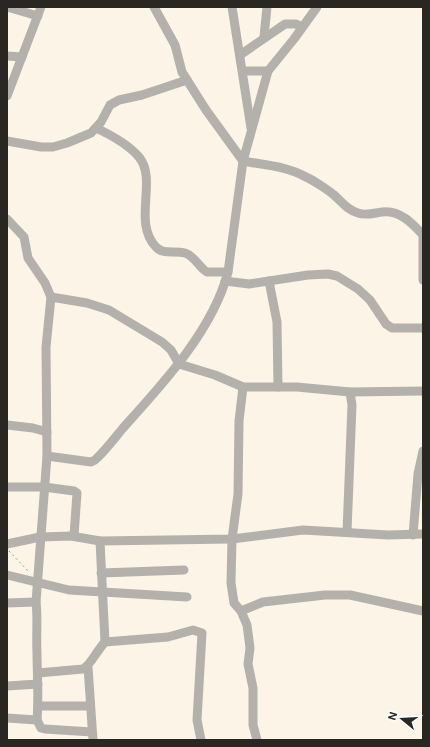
<svg xmlns="http://www.w3.org/2000/svg" width="430" height="747" font-family="'DM Sans',sans-serif">
	<style>
		.lines { fill: none; stroke-linecap: round; stroke-linejoin: round }
		.path { stroke: #9e978f; stroke-width: 1; stroke-dasharray: 2 3; stroke-linecap: butt }
		.minor { stroke: #b4b1ac; stroke-width: 9 }
	</style>
	<rect width="100%" height="100%" fill="#fdf4e8"/>
	<g class="lines">
		<polyline class="path" points="9,551 29,572"/>
		<g class="minor">
			<polyline points="7,7 38,16"/>
			<path d="M154 7 175 45 182 72 187 80 206 110 243 161C264 165 287 166 306 177 313 180 328 190 334 195 342 202 347 210 358 213 366 216 374 213 382 212 400 210 412 223 423 235"/>
			<polyline points="232,7 251,128"/>
			<polyline points="264,37 267,7"/>
			<polyline points="240,55 285,24 296,24 302,27"/>
			<polyline points="7,56 22,57"/>
			<polyline points="243,71 268,71"/>
			<polyline points="7,96 41,7"/>
			<path d="M96 128C111 135 128 144 139 157 158 180 132 222 156 247 163 255 175 250 185 253 195 256 199 268 207 272H228"/>
			<polyline points="7,141 41,147 53,147 67,143 91,133 101,122 110,105 119,100 142,95 187,80"/>
			<path d="M7 219 24 237 28 258 45 283 51 297 46 347 47 456 36 602C38 619 36 635 37 652 37 674 39 697 37 720L7 718"/>
			<polyline points="423,238 423,280"/>
			<polyline points="225,281 249,284 308,275 328,274 337,276 358,289 370,300 386,324 392,328 423,328"/>
			<polyline points="269,281 277,322 278,387"/>
			<polyline points="51,297 87,303 109,310 162,342 171,350 179,364 215,375 243,387 297,387 350,392 423,391"/>
			<polyline points="243,387 239,421 238,494 232,539 231,583 234,603 241,611 247,625 250,648 248,664 253,688 253,725 257,740"/>
			<polyline points="7,425 33,428 47,432"/>
			<path d="M47 456 91 462 95 460C105 451 114 439 123 428 162 385 213 330 228 272L243 161 268 71 294 39 317 7"/>
			<polyline points="7,487 44,487 74,491 77,493 74,536"/>
			<polyline points="347,532 352,405 350,392"/>
			<polyline points="413,535 418,474 423,451"/>
			<polyline points="100,541 105,642"/>
			<polyline points="7,544 40,537 71,536 100,541 232,539 303,530 388,535 423,534"/>
			<polyline points="101,573 184,570"/>
			<polyline points="7,575 69,590 187,597"/>
			<polyline points="7,603 36,602"/>
			<polyline points="241,611 263,602 325,595 350,595 423,611"/>
			<polyline points="88,667 93,740"/>
			<path d="M38 673 83 669C90 666 98 649 105 642L168 637 193 630 202 633 197 720 201 740"/>
			<polyline points="7,686 38,684"/>
			<polyline points="38,706 90,706"/>
			<polyline points="37,720 41,728 45,729 92,732"/>
		</g>
	</g>
	<rect width="430" height="747" fill="none" stroke="#2a2622" stroke-width="16"/>
	<g transform="translate(402 719) rotate(288)" stroke="#ffffff" stroke-width="3" paint-order="stroke">
	<path d="M0-3L7 15L0 10L-7 15Z" fill="#2a2622"/>
	<text y="-6" font-size="11" font-weight="bold" text-anchor="middle" fill="#2a2622">N</text>
	</g>
</svg>
